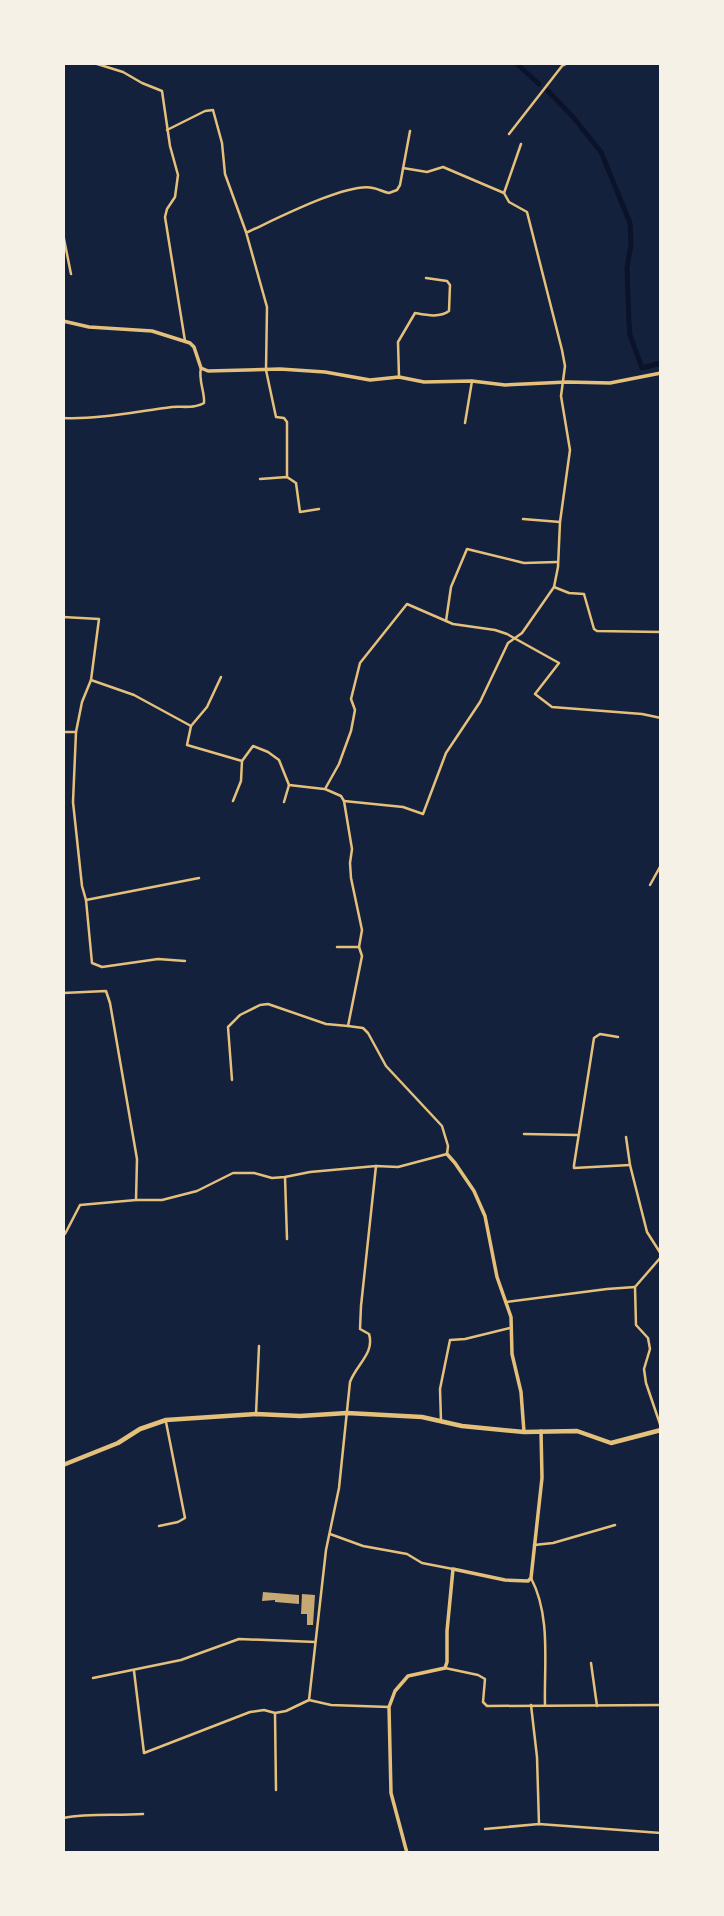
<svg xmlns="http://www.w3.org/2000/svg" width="724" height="1916" font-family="'Public Sans',sans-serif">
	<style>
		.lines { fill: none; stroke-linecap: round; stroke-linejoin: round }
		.canal { stroke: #0b132b; stroke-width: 5 }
		.building { fill: #c6a872 }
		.minor { stroke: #e5c07b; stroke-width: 2.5 }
		.tertiary { stroke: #e5c07b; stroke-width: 3.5 }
		.secondary { stroke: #e5c07b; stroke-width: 4.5 }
	</style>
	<rect width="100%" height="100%" fill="#14213d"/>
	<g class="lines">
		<g class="canal">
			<polyline points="516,63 539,84"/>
			<polyline points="548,91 573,117 601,152 630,223 631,244 627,268 629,323 630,335 642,368 661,363"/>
		</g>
	</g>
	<g class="building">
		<polygon points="263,1592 299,1595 299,1604 275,1602 275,1600 262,1601"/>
		<polygon points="302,1594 315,1595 313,1625 307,1625 307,1614 301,1614"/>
	</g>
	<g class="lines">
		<g class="minor">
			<polyline points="94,63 123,72 142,83 162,91 170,146 178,175 175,197 167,209 165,217 185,341"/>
			<polyline points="167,130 205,111 213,110 222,143 225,174 246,232 267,307 266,370 276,417 284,418 287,422 287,477"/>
			<polyline points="509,134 562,66 568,63"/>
			<polyline points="504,193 521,144"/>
			<path d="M248 232C272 221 349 181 373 188 379 189 383 192 389 193L397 190 400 185 410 131"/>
			<polyline points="63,234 71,274"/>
			<path d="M399 377 398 342 415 313C426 315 440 318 449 311L450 285 447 281 426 278"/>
			<path d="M63 418C95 420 139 411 172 407 182 406 195 409 204 403 205 392 198 380 201 368"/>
			<polyline points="465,423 472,381"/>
			<polyline points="260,479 287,477 296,483 300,512 319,509"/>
			<polyline points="523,519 560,522"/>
			<polyline points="554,587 569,593 584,594 594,629 597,631 661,632"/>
			<polyline points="63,617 99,619 91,680 82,702 76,732 73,802 82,886 86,900 92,963 102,967 158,959 185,961"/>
			<polyline points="446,621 451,587 467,549 524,563 557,562"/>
			<polyline points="221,677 207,707 191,726 187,745 242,761"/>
			<polyline points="91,680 134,695 191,726"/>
			<polyline points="63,732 76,732"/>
			<polyline points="289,785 324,789"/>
			<polyline points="233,801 241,781 242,761 253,746 268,752 279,760 289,785 284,802"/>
			<polyline points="344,801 403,807 423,814 446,753 480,702 508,643 522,633 554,587 558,567 560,522 570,450 561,396 565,366 562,350 527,212 509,202 504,193 443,167 427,172 403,168"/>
			<polyline points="650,885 661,865"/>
			<polyline points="86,900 199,878"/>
			<polyline points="337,947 359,947"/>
			<polyline points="63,993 106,991 110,1003 137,1159 136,1200"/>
			<polyline points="618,1037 600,1034 594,1038 574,1165 574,1168 630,1165"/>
			<polyline points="232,1080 228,1027 240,1015 260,1005 268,1004 326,1024 348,1026"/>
			<polyline points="524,1134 577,1135"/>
			<polyline points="626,1137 630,1165 647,1232 661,1254"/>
			<polyline points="285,1177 287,1239"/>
			<polyline points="63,1235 65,1234 80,1205 136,1200 162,1200 197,1191 233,1173 254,1173 272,1178 285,1177 310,1172 376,1166 398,1167 447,1154 448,1146 442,1126 386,1066 368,1033 363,1028 348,1026 362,956 359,947 362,930 351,878 350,863 352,849 344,801 341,796 325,789 339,764 351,731 355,710 351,699 360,663 407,604 453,624 495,630 507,634 559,663 535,694 552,707 642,714 661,718"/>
			<polyline points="661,1257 635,1287 636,1325 648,1338 650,1349 644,1369 646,1383 661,1427"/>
			<polyline points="506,1302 607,1289 635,1287"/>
			<polyline points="256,1414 259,1346"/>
			<polyline points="441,1421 440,1389 450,1340 465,1339 510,1328"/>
			<polyline points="159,1526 178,1522 185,1518 166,1422"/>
			<polyline points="330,1534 363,1546 407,1554 422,1563 453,1569"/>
			<polyline points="534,1545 553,1543 615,1525"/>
			<path d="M531 1578C551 1616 544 1663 545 1705"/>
			<polyline points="591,1663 597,1706"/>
			<polyline points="445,1668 478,1675 485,1679 483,1702 487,1706 661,1705"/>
			<polyline points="134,1671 144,1753 250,1712 264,1710 275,1713 286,1711 309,1700 331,1705 389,1707"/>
			<polyline points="93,1678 181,1660 239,1639 315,1642"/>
			<path d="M309 1700 326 1550 339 1488 350 1382C356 1365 375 1353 369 1334L360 1329 361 1306 376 1166"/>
			<polyline points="531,1705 537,1757 539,1824"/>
			<polyline points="275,1713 276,1790"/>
			<path d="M63 1818C90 1813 116 1816 143 1814"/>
			<polyline points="485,1829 539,1824 661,1833"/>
		</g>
		<g class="tertiary">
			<polyline points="63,321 89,327 152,331 190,343 194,347 201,368 208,371 280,369 325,372 370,380 399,377 424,382 472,381 505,385 567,382 610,383 661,373"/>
			<polyline points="447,1154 455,1163 474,1191 485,1216 497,1277 511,1317 512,1354 521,1392 524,1432"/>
			<polyline points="407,1853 391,1793 389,1707 395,1691 408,1676 445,1668 447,1662 447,1631 453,1569 505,1580 528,1581 531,1578 542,1478 541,1431"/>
		</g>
		<polyline class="secondary" points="63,1465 118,1443 140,1429 166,1420 256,1414 300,1416 347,1413 422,1417 462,1426 524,1432 577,1431 611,1443 661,1430"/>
	</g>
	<rect width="724" height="1916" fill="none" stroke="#f6f1e7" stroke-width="130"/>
</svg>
